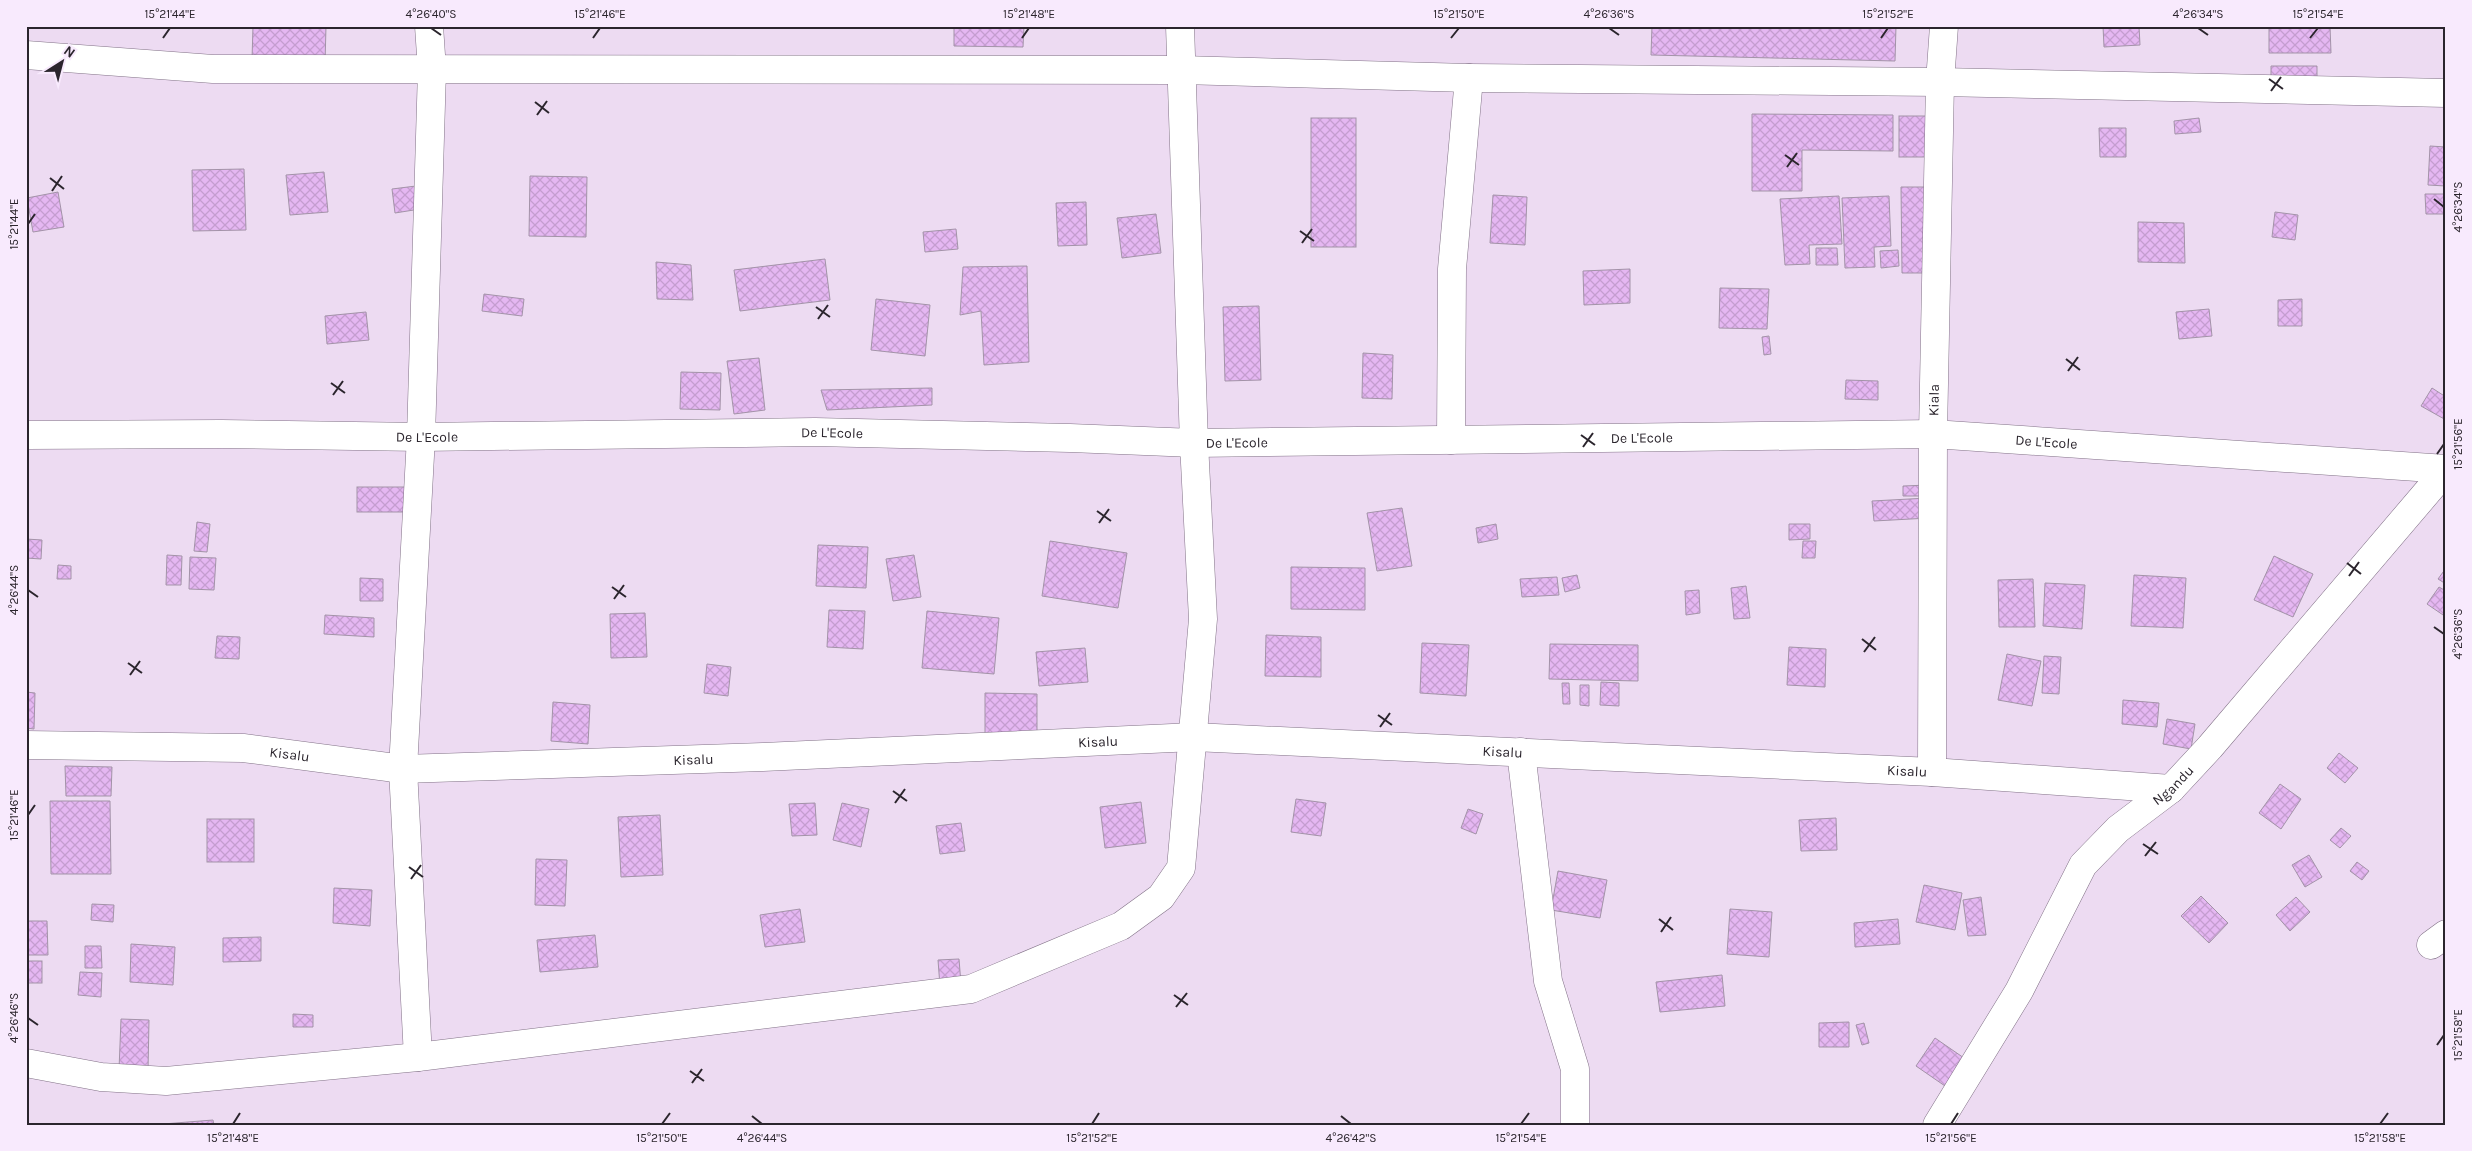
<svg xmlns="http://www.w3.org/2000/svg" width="2472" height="1151" font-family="Karla,sans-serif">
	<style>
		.building { fill: url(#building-cross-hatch); stroke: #a393a8 }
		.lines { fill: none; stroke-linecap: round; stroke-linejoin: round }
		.minor-casing { stroke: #827287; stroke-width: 29 }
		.minor { stroke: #fff; stroke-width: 28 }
		.ticks { fill: none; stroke: #2b252d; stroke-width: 2 }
		.labels { text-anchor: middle; stroke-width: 4; stroke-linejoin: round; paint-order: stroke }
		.street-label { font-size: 14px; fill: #2b252d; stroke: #f8eafd }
		.neatline { fill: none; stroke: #2b252d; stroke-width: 2 }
		.ticks-label { font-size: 12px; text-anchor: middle; fill: #2b252d }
	</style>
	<defs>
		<pattern id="building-cross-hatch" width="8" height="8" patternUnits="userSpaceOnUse" patternTransform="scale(1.25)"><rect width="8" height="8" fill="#e5b7f2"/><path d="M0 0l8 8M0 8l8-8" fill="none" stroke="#c59dd0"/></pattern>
	</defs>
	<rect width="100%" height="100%" fill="#eddbf2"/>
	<g class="building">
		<polygon points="253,26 326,26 325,64 252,60"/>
		<polygon points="954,26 1024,26 1023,47 954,46"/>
		<polygon points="1652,26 1896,26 1895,61 1651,55"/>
		<polygon points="2103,26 2139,26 2140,45 2104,47"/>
		<polygon points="2269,26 2330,26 2331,53 2269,53"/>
		<polygon points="2271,66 2317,66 2317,89 2271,88"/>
		<polygon points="1752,114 1893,115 1893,151 1802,150 1802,191 1752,191"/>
		<rect x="1899" y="116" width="31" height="41"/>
		<rect x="1311" y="118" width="45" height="129"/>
		<polygon points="2199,118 2201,132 2175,134 2174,121"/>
		<polygon points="2099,128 2126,128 2126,157 2100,157"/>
		<polygon points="2430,146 2446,147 2446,186 2428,185"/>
		<polygon points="244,169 246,230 193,231 192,170"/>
		<polygon points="324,172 328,212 290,215 286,175"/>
		<polygon points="530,176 587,177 586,237 529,236"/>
		<polygon points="416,186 420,209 395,213 392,189"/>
		<polygon points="1901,187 1930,187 1931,273 1902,273"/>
		<polygon points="58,192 64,227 33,232 27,198"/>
		<polygon points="2425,194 2446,194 2446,214 2426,214"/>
		<polygon points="1493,195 1527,197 1525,245 1490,243"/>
		<polygon points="1839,196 1842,244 1809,245 1810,264 1785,265 1780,199"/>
		<polygon points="1889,196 1891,246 1874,247 1875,267 1845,268 1842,198"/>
		<polygon points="1086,202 1087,245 1058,246 1056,203"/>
		<polygon points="2275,212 2298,215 2295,240 2272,237"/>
		<polygon points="1156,214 1161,253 1122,258 1117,218"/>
		<polygon points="2138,222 2184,223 2185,263 2138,262"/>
		<polygon points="956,229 958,249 925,252 923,232"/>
		<polygon points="1816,248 1837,248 1838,265 1816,265"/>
		<polygon points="1898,250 1899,266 1881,268 1880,251"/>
		<polygon points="825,259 830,300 740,311 734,270"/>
		<polygon points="656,262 691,265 693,300 657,299"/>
		<polygon points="1027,266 1029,362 984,365 981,311 960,315 963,267"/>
		<polygon points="1630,269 1630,303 1584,305 1583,271"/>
		<polygon points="1720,288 1769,289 1767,329 1719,328"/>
		<polygon points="484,294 524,299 522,316 482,311"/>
		<polygon points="876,299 930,305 925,356 871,350"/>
		<polygon points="2302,299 2302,326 2278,326 2278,300"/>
		<polygon points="1259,306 1261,380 1225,381 1223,307"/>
		<polygon points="2209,309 2212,336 2179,339 2176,312"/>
		<polygon points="366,312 369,340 327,344 325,316"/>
		<polygon points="1769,336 1771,354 1764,355 1762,337"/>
		<polygon points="1363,353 1393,355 1392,399 1362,398"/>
		<polygon points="759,358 765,410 734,414 727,361"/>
		<polygon points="681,372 721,373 720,410 680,409"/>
		<polygon points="1846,380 1878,381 1878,400 1845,399"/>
		<polygon points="932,388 932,405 827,410 821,390"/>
		<polygon points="2432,388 2446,397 2446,420 2421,406"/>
		<polygon points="1929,485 1929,496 1903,496 1903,486"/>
		<rect x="357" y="487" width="48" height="25"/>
		<polygon points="1928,498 1929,518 1874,521 1872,501"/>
		<polygon points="1402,508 1412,566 1377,571 1367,513"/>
		<polygon points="197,522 210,524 207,552 194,551"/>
		<polygon points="1496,524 1498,539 1478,543 1476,528"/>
		<polygon points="1789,524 1810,524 1810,539 1789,540"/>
		<polygon points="26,539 42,540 41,559 26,558"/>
		<polygon points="1050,541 1127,553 1118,608 1042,596"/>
		<polygon points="1803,541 1816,541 1815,558 1802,558"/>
		<polygon points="818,545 868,547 866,588 816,586"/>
		<polygon points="167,555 182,556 181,585 166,585"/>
		<polygon points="914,555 921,597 893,601 886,559"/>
		<polygon points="2274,556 2313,574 2293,617 2254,600"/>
		<polygon points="190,557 216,558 214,590 189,589"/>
		<polygon points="58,565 71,566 71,579 57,579"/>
		<polygon points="1291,567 1365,568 1365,610 1291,609"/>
		<polygon points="2446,568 2446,584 2438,579"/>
		<polygon points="1577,575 1580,588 1565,592 1562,578"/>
		<polygon points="2134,575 2186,578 2183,628 2131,626"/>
		<polygon points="1557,577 1559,595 1522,597 1520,579"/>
		<polygon points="360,578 383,579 383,601 360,601"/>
		<polygon points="2033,579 2035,627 1999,627 1998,580"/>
		<polygon points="2045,583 2085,585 2082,629 2043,626"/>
		<polygon points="1746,586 1750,618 1734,619 1731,588"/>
		<polygon points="2439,587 2446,591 2446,617 2427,604"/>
		<polygon points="1699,590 1700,613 1686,615 1685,591"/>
		<polygon points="829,610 865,611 863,649 827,647"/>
		<polygon points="927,611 999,618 994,674 922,668"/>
		<polygon points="645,613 647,657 611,658 610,614"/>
		<polygon points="325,615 374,618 374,637 324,634"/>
		<polygon points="1266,635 1321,637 1321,677 1265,676"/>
		<polygon points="217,636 240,637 239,659 215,658"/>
		<polygon points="1422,643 1469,645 1466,696 1420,693"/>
		<polygon points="1550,644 1638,645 1638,681 1549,679"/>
		<polygon points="1789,647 1826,649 1825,687 1787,685"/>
		<polygon points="1085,648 1088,682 1039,686 1036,652"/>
		<polygon points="2007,654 2041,661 2032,706 1998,700"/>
		<polygon points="2044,656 2061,657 2059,694 2042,693"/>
		<polygon points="707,664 731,667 728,696 704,693"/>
		<polygon points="1601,682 1619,683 1619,706 1600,705"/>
		<polygon points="1562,683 1569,683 1570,704 1563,704"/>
		<polygon points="1580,685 1589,685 1589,706 1580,705"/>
		<polygon points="26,692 35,693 34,729 26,728"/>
		<polygon points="985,693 1037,694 1037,735 985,734"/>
		<polygon points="2123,700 2159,703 2157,727 2122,724"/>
		<polygon points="553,702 590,705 588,744 551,741"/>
		<polygon points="2167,719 2195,724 2191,749 2163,744"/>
		<polygon points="2339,753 2358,768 2345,783 2327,768"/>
		<polygon points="65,766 112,767 111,796 66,796"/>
		<polygon points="2280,784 2301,799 2281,829 2259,813"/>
		<polygon points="1296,799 1326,803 1321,836 1291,832"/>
		<polygon points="50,801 110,801 111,874 51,874"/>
		<polygon points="1141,802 1146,843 1105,848 1100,807"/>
		<polygon points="815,803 817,835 792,836 789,804"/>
		<polygon points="842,803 869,809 861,847 833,840"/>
		<polygon points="1468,809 1483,814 1476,834 1461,828"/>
		<polygon points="660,815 663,875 621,877 618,817"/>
		<polygon points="1836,818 1837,850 1801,851 1799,820"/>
		<rect x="207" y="819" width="47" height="43"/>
		<polygon points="961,823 965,851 940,854 936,826"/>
		<polygon points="2341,828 2351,836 2340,848 2330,840"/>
		<polygon points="2309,855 2322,877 2305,887 2292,865"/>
		<polygon points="536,859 567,860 565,906 535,905"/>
		<polygon points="2357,862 2369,871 2362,880 2350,871"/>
		<polygon points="1558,871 1607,880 1600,918 1551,910"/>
		<polygon points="1924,885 1962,893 1955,930 1916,922"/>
		<polygon points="334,888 372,890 370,926 333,923"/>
		<polygon points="2201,896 2228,923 2209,943 2181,916"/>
		<polygon points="1981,897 1986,935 1968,936 1963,900"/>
		<polygon points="2296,897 2310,912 2290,931 2276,915"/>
		<polygon points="92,904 114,905 113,922 91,920"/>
		<polygon points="800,909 805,942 765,947 760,915"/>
		<polygon points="1730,909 1772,912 1769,957 1727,954"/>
		<polygon points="1898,919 1900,944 1855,947 1854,923"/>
		<polygon points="26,921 47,921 48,955 26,955"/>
		<polygon points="595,935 598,967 540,972 537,940"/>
		<polygon points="261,937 261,961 223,962 223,938"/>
		<polygon points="131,944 175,947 173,985 130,982"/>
		<polygon points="85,946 101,946 102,968 85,968"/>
		<polygon points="959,959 961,984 940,986 938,960"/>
		<rect x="26" y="961" width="16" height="22"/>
		<polygon points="80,972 102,973 101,997 78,995"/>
		<polygon points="1722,975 1725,1006 1660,1012 1656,982"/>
		<polygon points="293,1014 313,1015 313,1027 293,1027"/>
		<polygon points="121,1019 149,1020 148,1071 119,1070"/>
		<polygon points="1849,1022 1849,1047 1819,1047 1819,1023"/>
		<polygon points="1864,1023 1869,1043 1862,1045 1856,1025"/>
		<polygon points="1935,1038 1964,1058 1945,1086 1916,1066"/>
		<polygon points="213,1120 214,1125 163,1124"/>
	</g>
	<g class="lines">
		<g class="minor-casing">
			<g id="minor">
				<polyline points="26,55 213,69 1181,70 1469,78 1940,82 2446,93"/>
				<path id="s1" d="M26 435 222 434 421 437 815 432 1070 438 1194 443 1933 434 2446 469"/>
				<polyline points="1451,440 1452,269 1469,78"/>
				<path id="s2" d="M26 745 243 748 403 769 763 757 1194 737 1932 772 2171 789"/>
				<polyline points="1521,752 1548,981 1575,1069 1575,1125"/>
				<path id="s3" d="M1932 772 1933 434 1940 82 1944 26"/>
				<polyline points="2431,945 2446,934"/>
				<polyline points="418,1057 403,769 421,437 432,70 429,26"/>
				<polyline points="26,1063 101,1077 166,1081 418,1057 971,989 1121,926 1161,897 1181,868 1203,619 1194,443 1180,26"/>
				<path id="s4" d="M1937 1125 2019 991 2083 865 2118 829 2171 789 2210 747 2446 470"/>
			</g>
		</g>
		<use href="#minor" class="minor"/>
	</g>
	<path class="ticks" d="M431 28 441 35M1609 28 1619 35M2198 28 2208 35M163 38 170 28M593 38 600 28M1022 38 1029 28M1451 38 1459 28M1881 38 1888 28M2310 38 2318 28M2269 79 2283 89M2271 91 2281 77M535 102 549 113M537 115 547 101M1785 155 1799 165M1787 167 1797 153M50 178 64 189M52 191 62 176M2434 199 2444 207M28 224 35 214M1300 231 1314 241M1302 243 1312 229M816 307 830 317M818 319 828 305M2066 359 2080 370M2068 371 2078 357M331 383 345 393M333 395 343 381M1581 435 1595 445M1583 447 1593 433M2437 454 2444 444M1097 511 1111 521M1099 523 1109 509M2347 563 2361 574M2349 576 2359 562M612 587 626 597M28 590 38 597M614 599 624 585M2434 627 2444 634M1862 639 1876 650M1864 652 1875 637M128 663 142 673M130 675 140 661M1378 715 1392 725M1380 727 1390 713M893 791 907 801M895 803 905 789M28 815 35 805M2143 844 2158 854M2145 856 2156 842M409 867 423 877M411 879 421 865M1659 919 1673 930M1661 932 1671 917M1174 995 1188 1005M1176 1007 1187 993M28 1018 38 1025M2437 1045 2444 1035M690 1071 704 1081M692 1083 702 1069M752 1116 762 1124M1341 1116 1351 1124M233 1124 240 1113M662 1124 670 1113M1092 1124 1099 1113M1521 1124 1529 1113M1951 1124 1958 1113M2380 1124 2388 1113"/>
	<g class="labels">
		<g class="street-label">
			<text dy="5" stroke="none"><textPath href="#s3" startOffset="372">Kiala</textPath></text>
			<text dy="5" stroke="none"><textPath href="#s1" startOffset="806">De L'Ecole</textPath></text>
			<text dy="5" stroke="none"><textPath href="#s1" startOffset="401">De L'Ecole</textPath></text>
			<text dy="5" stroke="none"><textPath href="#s1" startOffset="1616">De L'Ecole</textPath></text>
			<text dy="5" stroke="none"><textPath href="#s1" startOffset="1211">De L'Ecole</textPath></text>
			<text dy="5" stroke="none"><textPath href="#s1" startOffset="2021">De L'Ecole</textPath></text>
			<text dy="5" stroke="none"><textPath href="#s2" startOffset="1074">Kisalu</textPath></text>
			<text dy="5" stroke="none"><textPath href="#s2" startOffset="1479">Kisalu</textPath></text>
			<text dy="5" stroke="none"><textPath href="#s2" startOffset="264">Kisalu</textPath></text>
			<text dy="5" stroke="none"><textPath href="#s2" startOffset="669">Kisalu</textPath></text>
			<text dy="5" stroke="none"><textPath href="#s2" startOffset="1884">Kisalu</textPath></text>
			<text dy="5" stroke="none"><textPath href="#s4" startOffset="419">Ngandu</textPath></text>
		</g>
	</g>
	<rect width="2472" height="1151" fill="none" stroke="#f8eafd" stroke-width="55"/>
	<g transform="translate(62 62) rotate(36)" stroke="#f8eafd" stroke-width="4" paint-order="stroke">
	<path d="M0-4L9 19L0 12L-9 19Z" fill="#2b252d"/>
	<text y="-8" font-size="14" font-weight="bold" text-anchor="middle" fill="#2b252d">N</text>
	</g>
	<rect x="28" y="28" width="2416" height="1096" class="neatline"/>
	<g class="ticks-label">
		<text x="170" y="18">15°21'44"E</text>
		<text x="431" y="18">4°26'40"S</text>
		<text x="600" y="18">15°21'46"E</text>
		<text x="1029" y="18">15°21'48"E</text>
		<text x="1459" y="18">15°21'50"E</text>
		<text x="1609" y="18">4°26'36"S</text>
		<text x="1888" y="18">15°21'52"E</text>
		<text x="2198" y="18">4°26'34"S</text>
		<text x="2318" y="18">15°21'54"E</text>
		<text transform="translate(2458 207) rotate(-90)" y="4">4°26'34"S</text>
		<text transform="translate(14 224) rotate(-90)" y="4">15°21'44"E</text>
		<text transform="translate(2458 444) rotate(-90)" y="4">15°21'56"E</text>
		<text transform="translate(14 590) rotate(-90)" y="4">4°26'44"S</text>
		<text transform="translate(2458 634) rotate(-90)" y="4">4°26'36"S</text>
		<text transform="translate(14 815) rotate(-90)" y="4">15°21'46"E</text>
		<text transform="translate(14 1018) rotate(-90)" y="4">4°26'46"S</text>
		<text transform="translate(2458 1035) rotate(-90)" y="4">15°21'58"E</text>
		<text x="233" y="1142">15°21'48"E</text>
		<text x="662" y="1142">15°21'50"E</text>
		<text x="762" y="1142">4°26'44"S</text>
		<text x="1092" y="1142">15°21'52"E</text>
		<text x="1351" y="1142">4°26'42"S</text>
		<text x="1521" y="1142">15°21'54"E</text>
		<text x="1951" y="1142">15°21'56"E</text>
		<text x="2380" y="1142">15°21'58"E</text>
	</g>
</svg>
